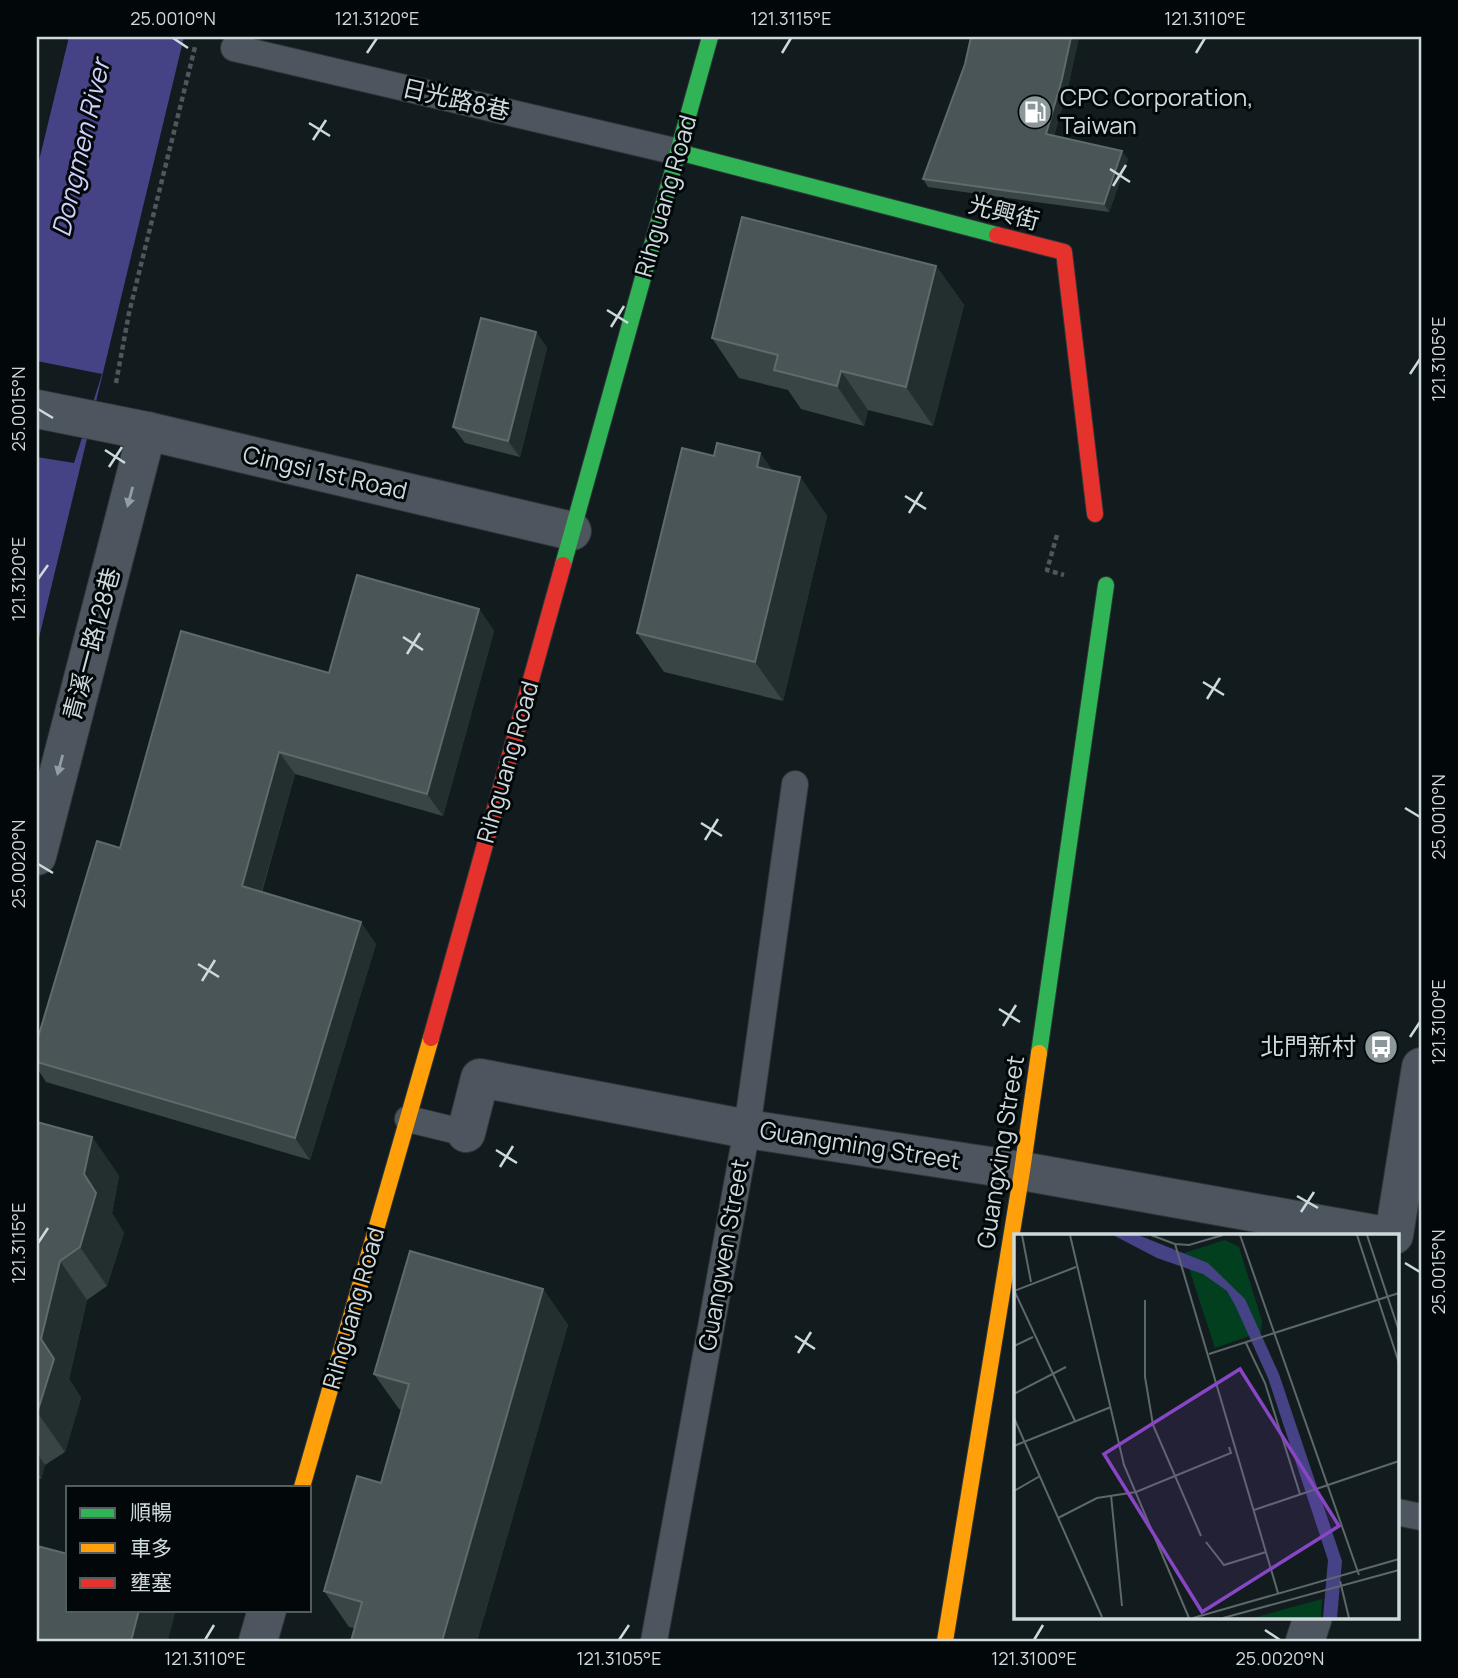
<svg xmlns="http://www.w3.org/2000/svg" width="1458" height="1678" font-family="Manrope,'Noto Sans TC',sans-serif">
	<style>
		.water { fill: #464286 }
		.pier { fill: #121c1e }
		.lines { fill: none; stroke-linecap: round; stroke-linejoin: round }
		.lane-casing { stroke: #2d3638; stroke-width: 28 }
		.street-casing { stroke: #2d3638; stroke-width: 40 }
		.fast-casing { stroke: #2d3638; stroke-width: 18 }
		.slow-casing { stroke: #2d3638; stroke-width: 18 }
		.jam-casing { stroke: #2d3638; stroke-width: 18 }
		.path { stroke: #4e575c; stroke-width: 4.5; stroke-dasharray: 5 3.5; stroke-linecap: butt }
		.lane { stroke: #4d565e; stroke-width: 26 }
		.street { stroke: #4d565e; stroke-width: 38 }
		.fast { stroke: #30b455; stroke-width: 16 }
		.slow { stroke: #ff9f0a; stroke-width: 16 }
		.jam { stroke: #e5322d; stroke-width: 16 }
		.wall { fill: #394545 }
		.shaded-wall { fill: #232e2f }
		.building { fill: #495556; stroke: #5e6a6b; stroke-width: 2 }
		.oneway { fill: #939ea3 }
		.ticks { fill: none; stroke: #cdd9dc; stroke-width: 2.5 }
		.labels { text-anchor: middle; stroke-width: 6; stroke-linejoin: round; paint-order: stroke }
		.poi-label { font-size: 24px; fill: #cdd9dc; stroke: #02080a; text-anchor: start }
		.street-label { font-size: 24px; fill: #cdd9dc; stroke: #02080a }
		.water-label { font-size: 26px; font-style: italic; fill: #cfd0fb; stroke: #02080a }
		.inset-road { fill: none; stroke: #5d686a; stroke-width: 2 }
		.view { fill: #8746c3; fill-opacity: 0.15; stroke: #8746c3; stroke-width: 3.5 }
		.inset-edge { fill: none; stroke: #cdd9dc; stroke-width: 3.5 }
		.neatline { fill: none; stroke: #cdd9dc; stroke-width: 2.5 }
		.ticks-label { font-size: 18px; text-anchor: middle; fill: #cdd9dc }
	</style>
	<rect width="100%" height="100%" fill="#121c1e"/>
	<polygon class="water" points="69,37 184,37 37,646 37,169"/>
	<polygon class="pier" points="37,361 102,374 74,463 37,457"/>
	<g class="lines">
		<g class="lane-casing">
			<g id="lane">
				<polyline points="234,48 678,152"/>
				<polyline points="408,1119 466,1133"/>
				<polyline points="1397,1512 1421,1517"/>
				<polyline points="654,1641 747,1129 795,784"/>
			</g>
		</g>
		<g class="street-casing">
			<g id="street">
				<polyline points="37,409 147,431 572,531"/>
				<polyline points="37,856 147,431"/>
				<polyline points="466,1133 480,1078 747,1129 1022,1171 1380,1235"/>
				<polyline points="1394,1235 1421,1067"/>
				<polyline points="258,1641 267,1610"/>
				<polyline points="1305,1641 1313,1617"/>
			</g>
		</g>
		<g class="fast-casing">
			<g id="fast">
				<polyline points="678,152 997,235"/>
				<polyline points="563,565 710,37"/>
				<polyline points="1039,1053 1106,585"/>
			</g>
		</g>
		<g class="slow-casing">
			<g id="slow">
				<polyline points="302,1487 431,1038"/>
				<polyline points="945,1641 1022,1171 1039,1053"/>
			</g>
		</g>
		<g class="jam-casing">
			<g id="jam">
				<polyline points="997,235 1064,252 1095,514"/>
				<polyline points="431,1038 563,565"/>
			</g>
		</g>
		<g class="path">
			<polyline points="116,383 129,313 195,47"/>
			<polyline points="1057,535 1047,570 1064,575"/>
		</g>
		<use href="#lane" class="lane"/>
		<use href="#street" class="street"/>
		<use href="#fast" class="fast"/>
		<use href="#slow" class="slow"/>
		<use href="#jam" class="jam"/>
	</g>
	<g class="wall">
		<polygon points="971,37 1079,37 1068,87 1054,136 1128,159 1109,212 928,187 923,179 965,64"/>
		<polygon points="936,266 964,305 933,426 868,410 864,426 801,409 788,390 739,378 712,338"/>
		<polygon points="536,332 547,348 520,457 465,443 453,427"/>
		<polygon points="760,453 772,470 800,477 827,516 783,701 664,672 637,633 714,456"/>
		<polygon points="479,609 494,631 443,816 295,774 262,892 376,944 310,1160 46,1082 37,1068 37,1041 120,848"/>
		<polygon points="37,1122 92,1137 119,1176 112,1213 124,1233 107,1286 87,1300 69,1379 81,1398 65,1452 45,1465 41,1479 37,1477"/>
		<polygon points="543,1289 568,1325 477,1641 351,1641 354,1628 349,1627 324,1591 381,1483 402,1410 399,1409 374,1374"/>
	</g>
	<g class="shaded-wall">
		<polygon points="1071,37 1079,37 1068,87 1052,143 1046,134"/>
		<polygon points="1122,151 1128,159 1109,212 1104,204"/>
		<polygon points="936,266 964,305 933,426 906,387"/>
		<polygon points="536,332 547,348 520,457 508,441"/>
		<polygon points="841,371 868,410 864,426 837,386"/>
		<polygon points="760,453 788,492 757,467"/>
		<polygon points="800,477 827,516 783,701 755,662"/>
		<polygon points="479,609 494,631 443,816 427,794"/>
		<polygon points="279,752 295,774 257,907 242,886"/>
		<polygon points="361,922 376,944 310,1160 295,1138"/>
		<polygon points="92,1137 119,1176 112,1213 124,1233 107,1286 80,1247 84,1174"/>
		<polygon points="60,1261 87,1300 69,1379 81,1398 65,1452 37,1412 41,1339"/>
		<polygon points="543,1289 568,1325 477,1641 442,1641"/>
		<polygon points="37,1453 45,1465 41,1479 37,1472"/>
		<polygon points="139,1610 173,1610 175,1613 168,1641 131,1641"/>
	</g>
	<g class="building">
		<polygon points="971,37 1071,37 1062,79 1046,134 1122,151 1104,204 923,179 965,64"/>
		<polygon points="742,217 936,266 906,387 841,371 837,386 774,370 778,355 712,338"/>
		<polygon points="481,318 536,332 508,441 453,427"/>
		<polygon points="717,443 760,453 757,467 800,477 755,662 637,633 682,448 714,456"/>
		<polygon points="357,575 479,609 427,794 279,752 242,886 361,922 295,1138 37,1062 37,1041 97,841 120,848 181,631 329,673"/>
		<polygon points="37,1122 92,1137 84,1174 96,1193 80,1247 60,1261 41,1339 54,1359 37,1413"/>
		<polygon points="410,1251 543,1289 442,1641 351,1641 362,1602 324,1591 357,1476 381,1483 409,1384 374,1374"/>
		<polygon points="37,1546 68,1554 68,1610 139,1610 131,1641 37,1641"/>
	</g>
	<defs><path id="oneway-solid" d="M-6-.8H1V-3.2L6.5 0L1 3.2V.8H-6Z" transform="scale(1.75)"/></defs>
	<g class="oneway">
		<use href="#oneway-solid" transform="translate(130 497) rotate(105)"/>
		<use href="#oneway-solid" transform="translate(60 765) rotate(105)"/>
	</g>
	<path class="ticks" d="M173 38 188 48M367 53 377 38M782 53 791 38M1196 53 1205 38M309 123 330 136M313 140 326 120M1110 169 1130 182M1113 186 1126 165M607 310 628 323M611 327 624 306M1410 374 1420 359M38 409 53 418M105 450 125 463M109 467 122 447M905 496 926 509M909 513 922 492M38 579 48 565M403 637 423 650M407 654 420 633M1203 682 1224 695M1207 699 1220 678M1405 808 1420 817M701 823 722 836M705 840 718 819M38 864 53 873M198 964 219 977M202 981 215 960M999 1009 1020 1022M1003 1026 1016 1005M1410 1037 1420 1022M496 1150 517 1163M500 1167 513 1146M1297 1196 1318 1208M1301 1212 1314 1192M38 1243 48 1228M1405 1263 1420 1272M795 1336 815 1349M798 1353 811 1332M1265 1630 1280 1640M205 1640 214 1625M619 1640 629 1625M1034 1640 1043 1625"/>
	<defs>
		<g id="fuel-disc" transform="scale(1.75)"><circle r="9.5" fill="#8c979a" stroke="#02080a"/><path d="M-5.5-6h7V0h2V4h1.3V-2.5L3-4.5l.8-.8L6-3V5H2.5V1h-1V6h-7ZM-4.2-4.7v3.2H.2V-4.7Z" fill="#fff"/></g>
		<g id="bus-disc" transform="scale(1.75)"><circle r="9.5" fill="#8c979a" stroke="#02080a"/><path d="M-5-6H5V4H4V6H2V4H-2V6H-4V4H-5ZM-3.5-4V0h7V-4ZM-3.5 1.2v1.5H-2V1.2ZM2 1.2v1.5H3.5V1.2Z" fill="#fff"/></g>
	</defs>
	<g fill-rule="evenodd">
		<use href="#fuel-disc" x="1035" y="112"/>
		<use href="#bus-disc" x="1381" y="1047"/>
	</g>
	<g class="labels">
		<g class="poi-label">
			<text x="1060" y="106">CPC Corporation,<tspan x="1060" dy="28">Taiwan</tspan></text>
			<text x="1356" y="1055" text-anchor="end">北門新村</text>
		</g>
		<g class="street-label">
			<text transform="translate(456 100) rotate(13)" y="8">日光路8巷</text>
			<text transform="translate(666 196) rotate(-74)" y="8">Rihguang Road</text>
			<text transform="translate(1004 213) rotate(15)" y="8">光興街</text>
			<text transform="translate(325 473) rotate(13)" y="8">Cingsi 1st Road</text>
			<text transform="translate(92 644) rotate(-75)" y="8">青溪一路128巷</text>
			<text transform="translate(508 762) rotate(-74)" y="8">Rihguang Road</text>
			<text transform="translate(860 1146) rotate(9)" y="8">Guangming Street</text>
			<text transform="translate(1001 1152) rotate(-81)" y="8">Guangxing Street</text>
			<text transform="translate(724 1255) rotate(-80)" y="8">Guangwen Street</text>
			<text transform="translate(354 1308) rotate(-74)" y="8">Rihguang Road</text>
		</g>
		<g class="water-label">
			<text transform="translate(81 148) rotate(-77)" y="9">Dongmen River</text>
		</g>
	</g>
	<g transform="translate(1014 1234)">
		<rect width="385" height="385" fill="#121c1e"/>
		<path d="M211 6 225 13 248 87 247 98 201 114 170 19ZM308 365 307 384H239Z" fill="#023f1e"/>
		<path d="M99 1H124L194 29 231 65 265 140 328 327 323 384H309L314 326 254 144 221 71 213 57 189 40 143 24Z" fill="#464286"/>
		<path class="inset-road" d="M8 1 17 48M56 1 110 231 175 384M137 1 161 10 264 359M226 1 345 341M343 1 385 129M353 1 385 97M161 10 175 11 209 1M0 56 61 187M0 57 62 33M131 66V143L139 191 187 302M232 109 251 149 286 260M0 112 19 103M195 120 385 59M0 160 52 133M0 184 88 383M0 212 97 173M0 257 26 242M97 261 108 372M240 276 385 227M44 284 83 264 122 258 217 219 215 213M192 308 210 331 252 318M326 347 335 384M179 384 385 325M209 384 385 336"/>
		<path class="view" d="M226 135 325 292 188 378 90 220Z"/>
		<rect width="385" height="385" class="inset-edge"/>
	</g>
	<rect width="1458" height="1678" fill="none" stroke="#02080a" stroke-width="77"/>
	<rect x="66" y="1486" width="245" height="126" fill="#02080a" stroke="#535c5e" stroke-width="2"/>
	<rect x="80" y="1508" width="35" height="10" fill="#30b455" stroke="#535c5e" stroke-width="2"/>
	<text x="130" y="1520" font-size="21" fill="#cdd9dc">順暢</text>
	<rect x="80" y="1543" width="35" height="10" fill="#ff9f0a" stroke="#535c5e" stroke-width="2"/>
	<text x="130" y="1556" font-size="21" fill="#cdd9dc">車多</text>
	<rect x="80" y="1578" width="35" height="10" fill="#e5322d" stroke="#535c5e" stroke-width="2"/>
	<text x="130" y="1590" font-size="21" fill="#cdd9dc">壅塞</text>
	<rect x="38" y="38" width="1382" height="1602" class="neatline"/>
	<g class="ticks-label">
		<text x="173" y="25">25.0010°N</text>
		<text x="377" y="25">121.3120°E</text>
		<text x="791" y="25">121.3115°E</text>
		<text x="1205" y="25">121.3110°E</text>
		<text transform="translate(1439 359) rotate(-90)" y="6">121.3105°E</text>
		<text transform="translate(19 409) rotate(-90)" y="6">25.0015°N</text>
		<text transform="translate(19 579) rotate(-90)" y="6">121.3120°E</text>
		<text transform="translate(1439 817) rotate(-90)" y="6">25.0010°N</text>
		<text transform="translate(19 864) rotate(-90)" y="6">25.0020°N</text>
		<text transform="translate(1439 1022) rotate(-90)" y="6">121.3100°E</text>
		<text transform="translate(19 1243) rotate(-90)" y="6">121.3115°E</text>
		<text transform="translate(1439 1272) rotate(-90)" y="6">25.0015°N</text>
		<text x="205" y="1665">121.3110°E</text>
		<text x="619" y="1665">121.3105°E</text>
		<text x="1034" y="1665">121.3100°E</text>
		<text x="1280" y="1665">25.0020°N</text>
	</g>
</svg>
